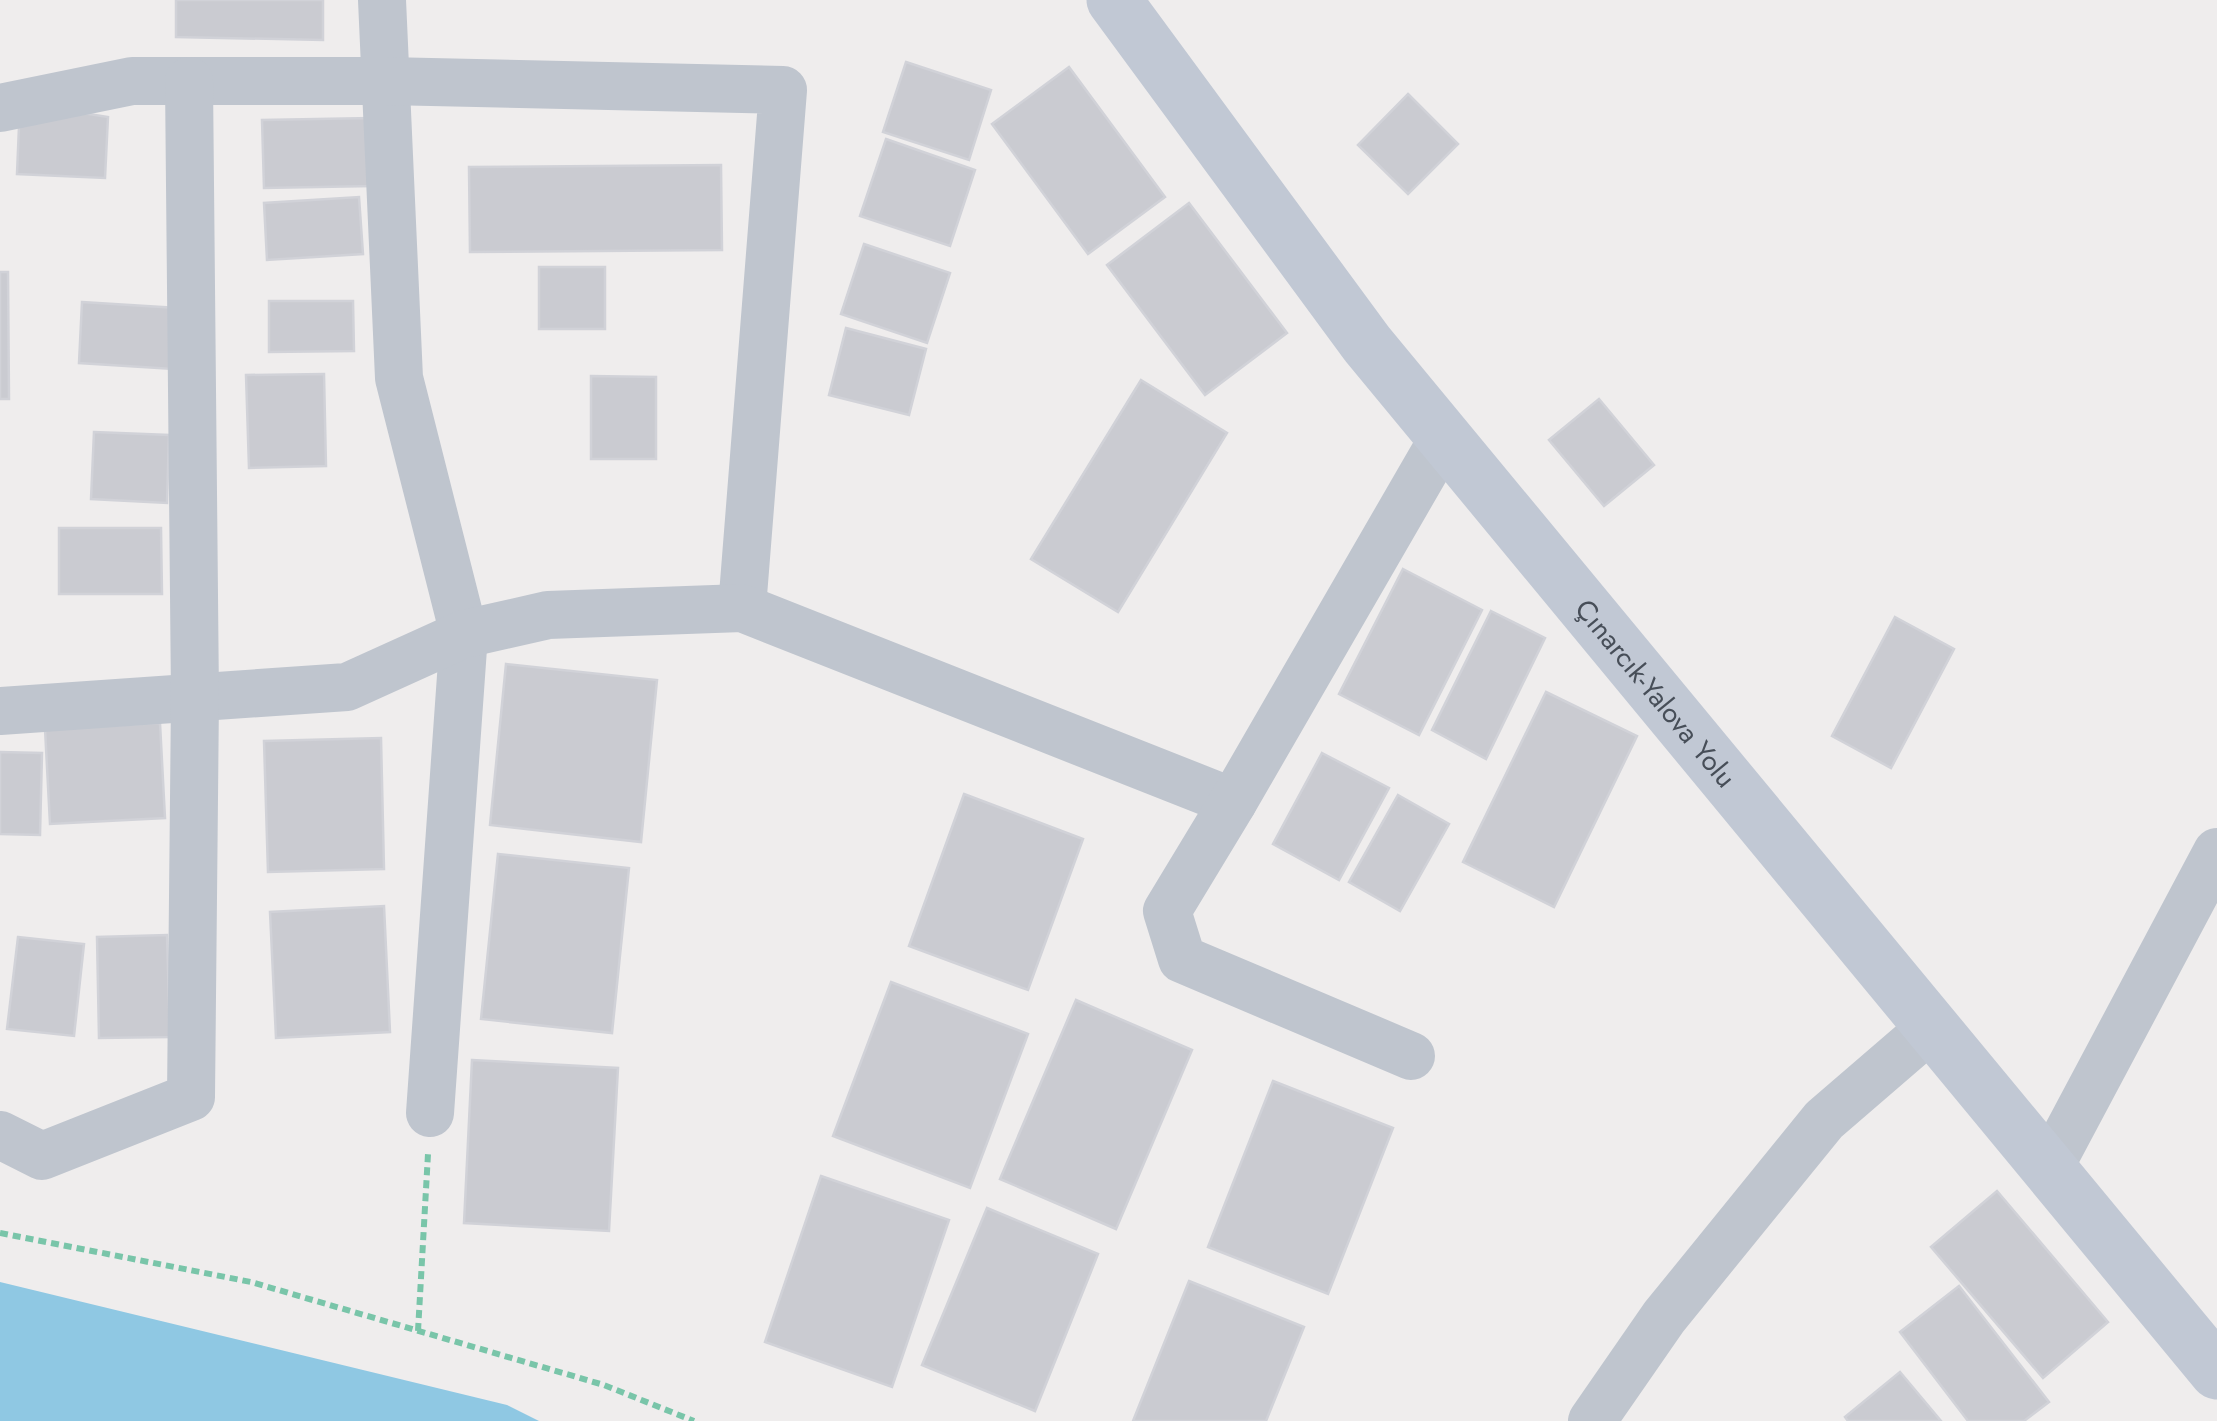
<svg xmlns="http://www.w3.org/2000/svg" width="2217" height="1421" font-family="Jost,sans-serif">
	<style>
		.water { fill: #8fc8e3 }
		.building { fill: #cacbd1; stroke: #d1d2d8; stroke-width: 2.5 }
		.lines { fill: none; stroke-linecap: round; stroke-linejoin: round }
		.path { stroke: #79c5a9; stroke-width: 6; stroke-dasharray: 8 5; stroke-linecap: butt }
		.street { stroke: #bfc5ce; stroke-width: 48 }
		.secondary { stroke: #c1c8d4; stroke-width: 55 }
		.labels { text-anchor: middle; stroke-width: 9; stroke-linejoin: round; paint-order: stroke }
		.street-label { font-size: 28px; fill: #474e58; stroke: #fff }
	</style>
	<rect width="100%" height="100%" fill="#efeded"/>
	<polygon class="water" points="0,1282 507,1405 539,1421 0,1421"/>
	<g class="building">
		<polygon points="176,0 323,0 323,40 176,37"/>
		<polygon points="906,62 991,90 969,160 883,132"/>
		<polygon points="1069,67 1165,197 1088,254 992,124"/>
		<polygon points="1408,94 1458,144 1408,194 1358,145"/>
		<polygon points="20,103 108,117 105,178 17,174"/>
		<polygon points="371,118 372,186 264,188 262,120"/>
		<polygon points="886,139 975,170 950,246 860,216"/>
		<polygon points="721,165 722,250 470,252 469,167"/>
		<polygon points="359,197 363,254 267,260 264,203"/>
		<polygon points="1189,203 1287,333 1205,395 1107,265"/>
		<polygon points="864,244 950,273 927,343 841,314"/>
		<rect x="539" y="267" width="66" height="62"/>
		<polygon points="0,272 8,272 9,399 0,399"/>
		<polygon points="269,301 353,301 354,351 269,352"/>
		<polygon points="82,302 177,308 173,369 79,363"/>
		<polygon points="846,328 926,349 909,415 829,395"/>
		<polygon points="324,374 326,466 249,468 246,375"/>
		<polygon points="591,376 656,377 656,459 591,459"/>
		<polygon points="1141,380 1227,433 1118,612 1031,559"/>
		<polygon points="1599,399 1654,465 1604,506 1549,440"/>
		<polygon points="94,432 169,435 167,503 91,499"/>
		<polygon points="59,528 161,528 162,594 59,594"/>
		<polygon points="1403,569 1482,610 1419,735 1339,694"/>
		<polygon points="1491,611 1545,638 1486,759 1432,730"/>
		<polygon points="1895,617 1954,649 1891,768 1832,736"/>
		<polygon points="506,664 657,680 641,842 490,825"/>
		<polygon points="1546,692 1637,736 1554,907 1463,862"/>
		<polygon points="160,723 165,818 50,824 45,729"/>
		<polygon points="381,738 384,869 268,872 264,741"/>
		<polygon points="0,752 42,753 40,835 0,834"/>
		<polygon points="1322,753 1389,788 1339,880 1273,844"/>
		<polygon points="964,794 1083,839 1028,990 909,946"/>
		<polygon points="1398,795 1449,824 1400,911 1349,882"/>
		<polygon points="498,854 629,868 612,1033 481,1019"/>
		<polygon points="384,906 390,1032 276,1038 270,912"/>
		<polygon points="167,935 170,1037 99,1038 97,937"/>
		<polygon points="18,937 84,944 74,1036 7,1029"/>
		<polygon points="891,982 1028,1034 970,1188 833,1136"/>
		<polygon points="1076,1000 1192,1050 1116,1229 1000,1179"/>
		<polygon points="472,1060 618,1068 609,1231 464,1223"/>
		<polygon points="1273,1081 1393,1128 1328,1294 1208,1247"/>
		<polygon points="821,1176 949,1220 892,1387 765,1342"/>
		<polygon points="1997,1191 2108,1322 2043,1378 1931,1247"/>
		<polygon points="987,1208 1098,1254 1035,1411 922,1365"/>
		<polygon points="1189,1281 1304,1327 1266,1421 1133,1421"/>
		<polygon points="1959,1286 2049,1402 2024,1421 1968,1421 1900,1332"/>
		<polygon points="1900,1372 1941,1421 1848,1421 1845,1417"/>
	</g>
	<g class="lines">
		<g class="path">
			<polyline points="0,1233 251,1282 604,1385 694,1421"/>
			<polyline points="418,1331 428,1154"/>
		</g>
		<g class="street">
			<polyline points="382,0 399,378 464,634 430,1113"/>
			<polyline points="0,108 132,81 386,81 783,90 742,608"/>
			<polyline points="0,711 347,687 464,634 548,615 742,608 1233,802"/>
			<polyline points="1411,1056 1182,959 1167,911 1233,802 1444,437"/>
			<polyline points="0,1135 42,1156 191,1097 195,698 189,81"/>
			<polyline points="2050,1166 2217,852"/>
			<polyline points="1592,1421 1664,1317 1824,1120 1933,1026"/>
		</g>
		<path class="secondary" id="s1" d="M1114 0 1367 344 2217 1372"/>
	</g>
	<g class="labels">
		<g class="street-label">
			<text dy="10" stroke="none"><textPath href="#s1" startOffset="880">Çınarcık-Yalova Yolu</textPath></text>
		</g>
	</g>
</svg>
